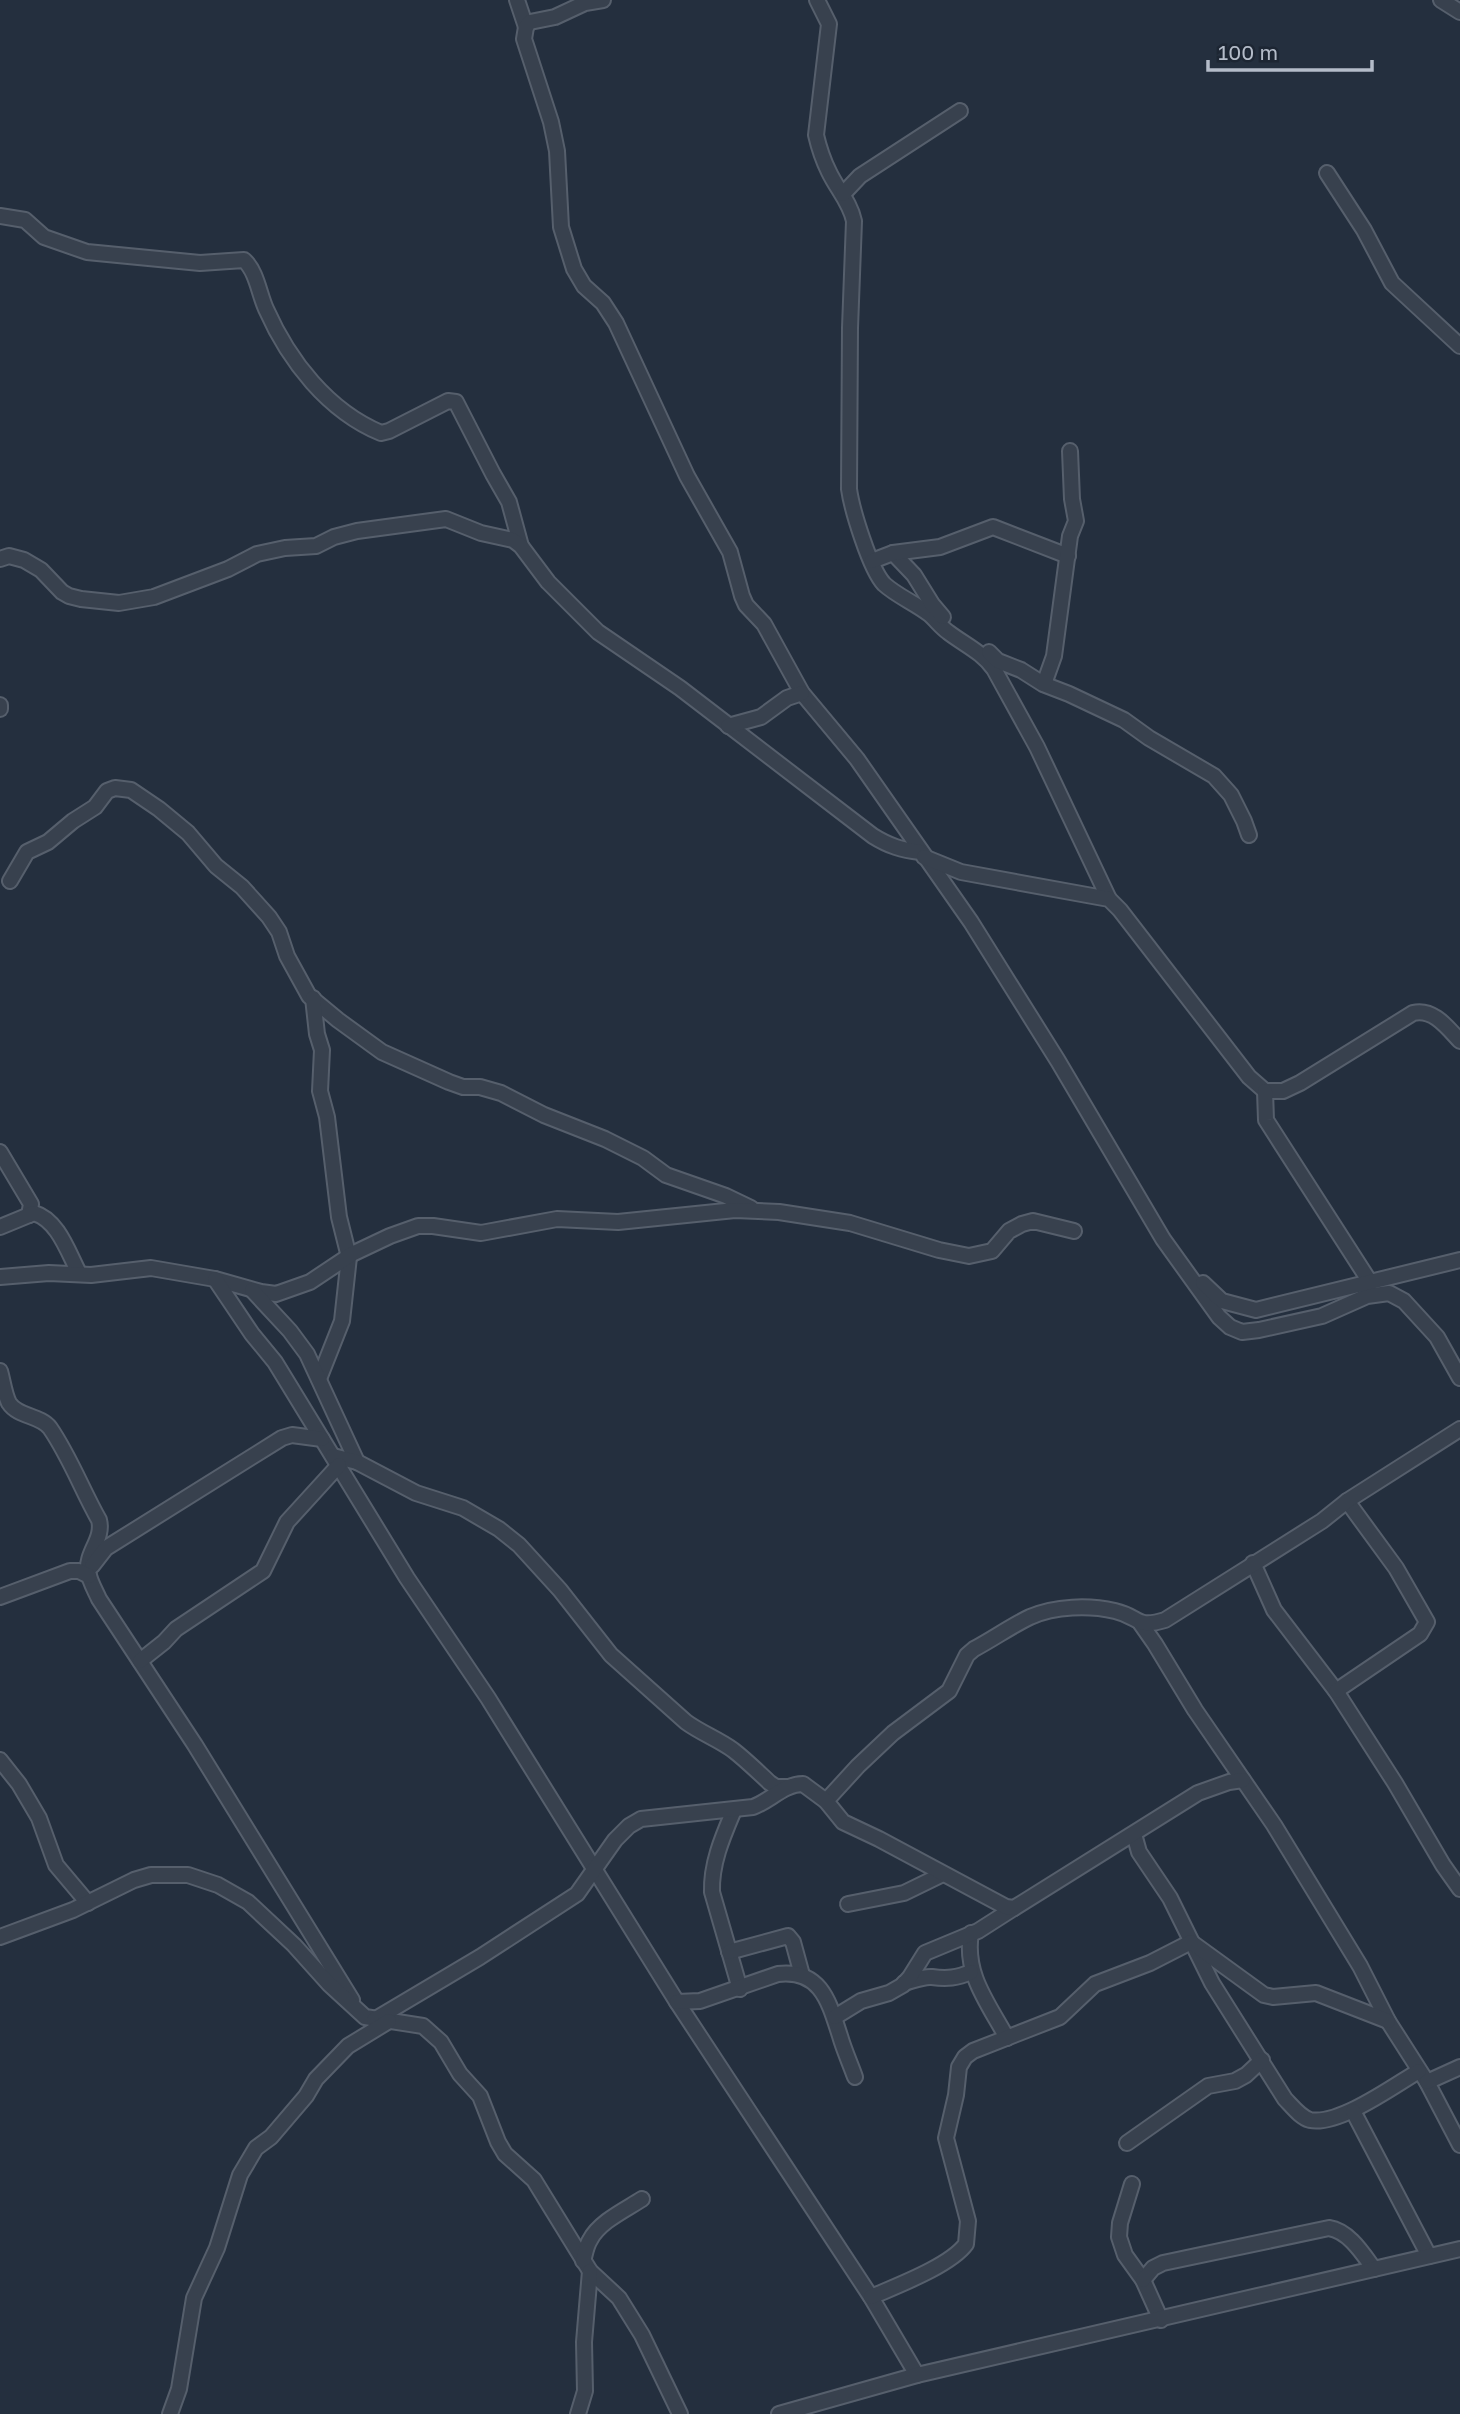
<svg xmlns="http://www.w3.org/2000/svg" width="1460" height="2414" font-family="'Golos Text',sans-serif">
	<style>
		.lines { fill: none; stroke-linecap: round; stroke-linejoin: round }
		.minor-casing { stroke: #565f6c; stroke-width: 18 }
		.minor { stroke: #38414e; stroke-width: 14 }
	</style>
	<rect width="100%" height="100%" fill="#242f3e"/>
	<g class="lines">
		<g class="minor-casing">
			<g id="minor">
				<polyline points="517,0 526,27"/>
				<polyline points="603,0 585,3 555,17 530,22 526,27 524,39 551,122 557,151 561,227 574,269 584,286 603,303 616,323 687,476 730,552 742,596 746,605 764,624 802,693 857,759 971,922 1058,1061 1163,1239 1219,1317 1230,1327 1242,1332 1259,1330 1322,1316 1367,1296 1389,1293 1404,1301 1437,1337 1460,1378"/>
				<path d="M817 0 829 24 816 135C819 148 823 160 829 172 837 189 850 202 854 221L850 328 849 489C852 510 870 569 884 584 897 596 915 603 929 614 936 620 941 627 948 632 965 645 982 652 994 669L1037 747 1109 899"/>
				<polyline points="1441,0 1460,12"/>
				<polyline points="1327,173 1364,230 1392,283 1460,346"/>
				<polyline points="843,194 860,176 960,111"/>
				<path d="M0 216 25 220 44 237 87 252 200 263 244 260C257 272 259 294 266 309 289 361 328 411 381 433L389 431 448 401 456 402 493 474 509 502 521 546"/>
				<polyline points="893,553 914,575 932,604 943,617"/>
				<path d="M0 559 9 556 24 560 41 570 62 592 69 596 81 599 119 603 154 597 228 569 257 554 285 548 316 546 334 537 357 531 446 519 481 533 513 540 521 546 548 582 598 632 680 688 873 836C889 846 902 850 920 852"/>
				<polyline points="872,561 893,553 940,547 993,527 1068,556"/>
				<polyline points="989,652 998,661 1021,670 1043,684 1069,694 1124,720 1149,738 1214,776 1231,795 1244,821 1249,835"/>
				<polyline points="1044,684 1054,656 1070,536 1076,521 1072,499 1070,451"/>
				<polyline points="0,705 0,709"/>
				<polyline points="728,726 761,717 787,698 802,693"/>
				<path d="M924 857 961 872 1109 899 1120 910 1249 1077 1265 1091H1283L1300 1083 1413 1013C1433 1008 1447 1027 1460 1041"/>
				<polyline points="10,881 27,852 48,842 73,821 95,807 107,791 115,788 131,790 159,809 188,833 216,866 242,887 269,917 279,932 287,956 309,996 338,1020 382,1052 449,1082 463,1087 480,1087 501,1093 544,1115 605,1139 643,1158 666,1175 726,1196 751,1208"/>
				<polyline points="313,998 317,1034 322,1050 320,1091 327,1117 339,1217 349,1257 342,1321 319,1379"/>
				<polyline points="1265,1091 1266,1120 1370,1282"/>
				<polyline points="0,1152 31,1204 29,1215"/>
				<path d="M0 1227 34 1213C58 1220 68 1252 79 1273"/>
				<polyline points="0,1277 49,1273 91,1275 151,1268 215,1279 261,1292 276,1294 310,1282 352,1254 390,1236 418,1226 433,1226 481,1233 557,1219 618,1222 735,1210 779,1212 850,1223 939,1250 969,1256 992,1251 1009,1231 1022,1224 1033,1221 1074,1231"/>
				<polyline points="215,1279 252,1334 275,1362 407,1578 488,1698 677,2002 871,2297 917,2375"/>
				<polyline points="1203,1283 1222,1301 1256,1310 1460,1260"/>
				<polyline points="252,1290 290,1331 307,1354 357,1462"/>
				<path d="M0 1371C3 1381 4 1393 9 1403 18 1417 40 1415 50 1428 70 1457 82 1490 99 1520 104 1539 86 1552 88 1571 89 1580 95 1590 99 1599L195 1745 352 2000"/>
				<path d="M333 1456 357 1462 416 1493 463 1508 499 1529 519 1545 560 1590 611 1655 686 1722C701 1733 718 1739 733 1750 746 1760 758 1772 770 1783L776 1787H788"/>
				<polyline points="1253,1563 1274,1610 1336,1691 1395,1783 1443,1865 1460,1889"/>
				<polyline points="92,1566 106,1548 282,1438 292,1435 322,1439"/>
				<polyline points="0,1597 70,1571 79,1571 89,1576"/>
				<polyline points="1141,1624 1155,1644 1195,1710 1274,1825 1360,1966 1388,2021 1427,2082 1460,2145"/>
				<polyline points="140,1661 164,1642 176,1629 263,1571 287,1522 339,1465"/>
				<polyline points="1336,1691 1420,1634 1427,1622 1396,1568 1347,1501"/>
				<polyline points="0,1760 19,1784 39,1818 56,1865 88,1903"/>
				<path d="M826 1801 858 1766 893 1733 949 1691 967 1655 974 1649C993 1639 1011 1626 1030 1617 1055 1606 1089 1605 1115 1611 1141 1617 1135 1629 1165 1620L1322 1521 1347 1501 1460 1429"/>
				<path d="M734 1810C723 1836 711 1863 712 1892L740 1989"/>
				<path d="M1134 1834 1139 1852 1170 1898 1212 1983 1285 2099C1292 2106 1300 2117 1310 2120 1339 2126 1395 2085 1419 2071"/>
				<polyline points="848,1904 904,1893 943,1874"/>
				<path d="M971 1933C964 1974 988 2003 1007 2038"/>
				<polyline points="0,1937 73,1910 134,1880 151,1875 188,1875 218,1885 248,1902 294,1945 329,1984 365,2017 423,2026 441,2042 460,2074 480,2096 498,2142 505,2154 534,2180 590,2271 619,2298 642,2335 680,2414"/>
				<polyline points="729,1952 788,1936 793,1942 802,1975"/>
				<path d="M904 1983C912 1981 924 1976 932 1977 947 1979 957 1978 971 1972"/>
				<path d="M677 2002 700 2001 778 1974C821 1969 829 2002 840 2036 844 2050 850 2063 855 2077"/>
				<polyline points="835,2017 861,2001 889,1993 903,1985 910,1977 925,1953 978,1931 1014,1908"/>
				<path d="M374 2020 480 1957 577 1894 615 1840 629 1826 641 1819 753 1807C770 1801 784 1784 803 1784L826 1801 843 1822 879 1839 1006 1907 1014 1908 1198 1793 1229 1782 1243 1780"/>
				<polyline points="1427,2082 1460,2067"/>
				<polyline points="1353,2111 1429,2256"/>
				<polyline points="1127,2143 1208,2086 1235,2081 1246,2075 1262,2060"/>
				<polyline points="1132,2184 1120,2223 1119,2237 1125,2255 1143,2280 1161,2320"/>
				<path d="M583 2261C585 2255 586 2246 590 2240 599 2222 625 2210 642 2199"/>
				<path d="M1143 2280 1153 2268 1163 2263 1329 2228C1349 2231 1363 2254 1374 2269"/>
				<path d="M871 2297C896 2286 950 2266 966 2244L968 2221 946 2138 956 2095 959 2067 965 2057 973 2051 1060 2017 1095 1984 1150 1963 1191 1942 1264 1995 1273 1997 1316 1993 1388 2021"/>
				<polyline points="170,2414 179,2389 194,2298 217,2248 240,2175 256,2148 271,2137 306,2096 316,2079 348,2046 389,2021"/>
				<polyline points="578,2414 585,2391 584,2342 590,2271"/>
				<polyline points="779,2414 917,2375 1460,2249"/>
			</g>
		</g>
		<use href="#minor" class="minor"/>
	</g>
	<path d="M1208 60v10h164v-10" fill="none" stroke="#b4bcc9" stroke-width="3.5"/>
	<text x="1218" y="60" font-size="21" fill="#b4bcc9" stroke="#1d2633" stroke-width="5" paint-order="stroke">100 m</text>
</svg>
